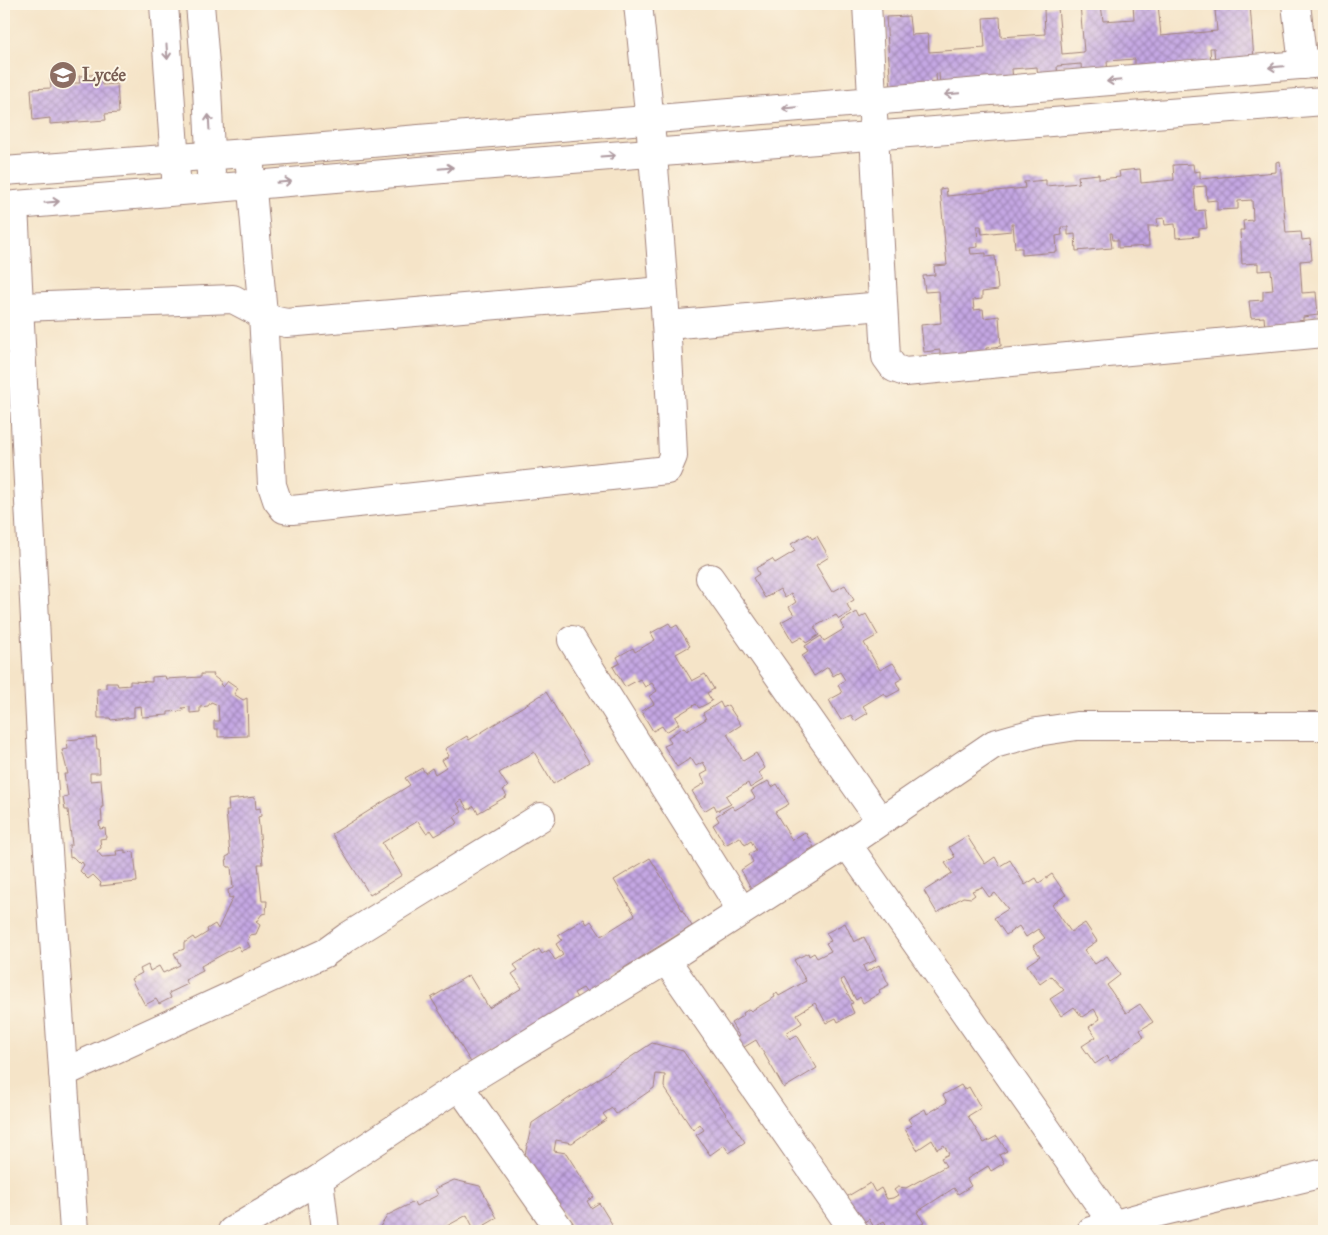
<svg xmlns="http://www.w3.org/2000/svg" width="1328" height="1235" font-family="'IM FELL Great Primer',serif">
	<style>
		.building { fill: url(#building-cross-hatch) }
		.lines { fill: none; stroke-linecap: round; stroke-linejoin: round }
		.minor-casing { stroke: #a0827a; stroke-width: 30 }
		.minor { stroke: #fff; stroke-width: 28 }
		.oneway { stroke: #ae9aa0 }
		.labels { text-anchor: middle; stroke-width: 4; stroke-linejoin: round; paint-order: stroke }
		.education-label { font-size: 18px; font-weight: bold; fill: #785e54; stroke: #fcf5e5; text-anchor: start }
	</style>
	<defs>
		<pattern id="building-cross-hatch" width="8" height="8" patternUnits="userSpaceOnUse" patternTransform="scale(1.25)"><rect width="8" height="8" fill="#c4a7e3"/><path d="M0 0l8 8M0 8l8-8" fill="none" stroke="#a187b8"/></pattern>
	</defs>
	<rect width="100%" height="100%" fill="#fcf5e5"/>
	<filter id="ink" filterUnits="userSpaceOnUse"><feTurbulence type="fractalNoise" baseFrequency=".02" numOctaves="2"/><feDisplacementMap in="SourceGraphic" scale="10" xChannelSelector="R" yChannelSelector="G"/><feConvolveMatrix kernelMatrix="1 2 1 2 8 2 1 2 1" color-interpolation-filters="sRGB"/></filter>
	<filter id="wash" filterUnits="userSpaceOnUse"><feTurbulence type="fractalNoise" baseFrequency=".0096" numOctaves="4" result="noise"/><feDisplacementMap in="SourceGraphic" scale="20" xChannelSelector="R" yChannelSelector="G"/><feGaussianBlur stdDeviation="1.12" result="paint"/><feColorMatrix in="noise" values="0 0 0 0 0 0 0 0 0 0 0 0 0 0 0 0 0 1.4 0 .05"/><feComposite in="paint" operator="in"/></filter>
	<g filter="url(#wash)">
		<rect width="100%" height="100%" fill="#f5e4c8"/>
		<g id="blocks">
			<g class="building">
				<polygon points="1080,4 1101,4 1103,21 1134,19 1133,4 1158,4 1161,36 1217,31 1215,10 1227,9 1226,4 1250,4 1254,61 1215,64 1214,48 1210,48 1211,63 1135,69 1135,59 1107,61 1108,74 1082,76 1081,64 1057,66 1058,79 1038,80 1037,67 1012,69 1013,81 940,87 939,73 936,74 937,86 891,90 886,17 909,16 911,35 928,34 929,52 985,48 983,18 1000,17 1001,37 1045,34 1044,9 1058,7 1062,54 1084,52"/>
				<polygon points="101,74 102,85 117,84 119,113 105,114 106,120 50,124 50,118 33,120 31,89 51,88 50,79 68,78 68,83 80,83 79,76"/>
				<polygon points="1280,161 1286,233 1301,232 1302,240 1310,239 1312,260 1300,261 1302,293 1316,292 1318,315 1303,317 1303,325 1265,328 1264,317 1251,318 1249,301 1263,300 1263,291 1273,290 1271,270 1258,271 1258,263 1242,264 1240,230 1244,230 1243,221 1253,220 1252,200 1238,201 1238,209 1217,210 1217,200 1207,201 1206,186 1194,187 1196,211 1205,210 1207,228 1199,229 1199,236 1176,238 1175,224 1165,225 1164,218 1157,219 1158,226 1148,226 1149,246 1118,248 1118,240 1113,240 1112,233 1110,233 1112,248 1076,251 1075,234 1068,235 1068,227 1061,227 1062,235 1056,236 1057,252 1022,255 1022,248 1015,248 1013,224 1011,224 1011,231 982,234 981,226 977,226 978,247 970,248 971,254 986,253 986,257 995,256 998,290 982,292 982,299 973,300 974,310 983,309 984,318 999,316 1001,346 986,348 986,353 940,357 940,350 924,352 921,325 941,323 939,291 925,292 923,276 935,275 934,266 947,265 940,189 946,188 947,196 1025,188 1024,182 1046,180 1046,186 1079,183 1078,176 1099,174 1099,179 1120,177 1119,171 1140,169 1141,183 1174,180 1173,165 1193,164 1194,172 1200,171 1200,179 1276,172 1276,162"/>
				<polygon points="809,534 812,539 817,536 829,557 816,565 832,592 845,585 854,600 847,604 851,612 839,619 836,615 814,627 819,635 806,643 802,637 793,642 781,622 794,615 789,607 796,602 791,594 785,598 780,589 765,598 753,578 759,574 756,568 772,559 775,563 795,551 791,544"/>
				<polygon points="4,578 8,612 4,612"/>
				<polygon points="857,612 860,618 866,614 878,635 864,643 880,670 893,663 903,678 896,682 900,690 887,697 884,693 863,706 868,713 855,721 851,715 841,720 829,700 842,693 838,685 845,680 840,672 833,676 828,667 814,676 802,656 808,652 805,646 821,636 824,641 844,629 840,622"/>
				<polygon points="669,623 672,628 677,625 690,646 676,654 692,681 705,674 714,689 707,693 712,701 699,708 696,704 675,717 679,724 666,732 662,726 653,731 641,711 654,704 649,696 657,691 652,683 645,687 640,679 625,687 613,667 620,663 617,657 633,648 635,652 655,640 651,633"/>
				<polygon points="201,674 214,674 213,676 222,683 220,684 223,687 228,681 238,688 234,694 243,700 247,698 248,736 218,737 218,729 214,729 214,721 219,721 218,705 211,702 208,706 200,707 200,712 190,713 190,707 182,708 183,711 168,712 168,715 142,717 141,706 134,707 134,717 111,720 110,718 98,718 97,689 106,688 106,683 117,683 118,686 130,685 130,681 152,682 152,677 165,676 166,679 201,677"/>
				<polygon points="546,692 589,762 553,784 534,752 499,773 508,787 503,790 507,796 478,813 474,806 468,810 462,800 457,803 462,812 454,817 458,823 435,836 431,830 426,833 418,821 382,843 402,875 370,895 332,834 410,785 405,778 422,768 425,773 432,768 435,774 446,767 442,760 449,756 445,749 467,736 469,740"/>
				<polygon points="720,702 723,708 728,705 741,725 727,734 743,761 756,753 765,768 759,773 763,780 750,788 748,783 726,796 731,804 717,811 714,805 704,811 692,791 705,783 701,775 708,771 703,762 696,766 691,758 677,767 664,746 671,743 668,737 684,727 687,731 706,719 703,713"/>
				<polygon points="96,737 97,749 99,749 100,773 90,773 90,781 101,780 103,807 101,807 102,821 99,822 100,829 105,828 106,838 100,839 101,848 97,851 102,857 117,856 116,851 125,850 125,853 134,852 137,882 100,886 101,883 93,875 88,879 80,871 84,865 82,862 80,864 73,857 70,858 69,845 72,845 68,810 65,810 63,797 68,796 64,774 68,774 62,750 68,749 67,740"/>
				<polygon points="768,781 772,787 777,784 789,804 775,812 792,840 805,832 814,847 807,851 811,859 752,890 741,870 753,862 749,854 756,850 751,841 745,845 740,837 725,845 713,825 719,821 716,816 732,806 735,810 755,798 751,791"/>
				<polygon points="255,797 256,809 260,808 261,816 258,817 263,864 258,864 262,901 267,901 266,913 262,914 256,922 260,925 256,934 250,935 247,941 250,947 241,951 238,946 201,966 203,971 185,980 188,984 169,993 171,998 159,1004 156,999 145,1005 131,979 142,973 140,969 148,965 150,971 159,966 163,973 180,965 174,953 184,949 184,943 193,937 195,940 208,932 207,929 215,924 218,929 233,897 229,898 228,890 233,888 231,867 227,867 226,857 230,855 226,811 229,811 228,800"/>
				<polygon points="967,836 985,864 995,857 1000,866 1010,860 1025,885 1036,878 1039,883 1052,874 1066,895 1052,905 1071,932 1085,923 1097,941 1084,950 1095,964 1107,956 1120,975 1107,985 1126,1013 1140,1004 1153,1022 1140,1030 1144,1037 1110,1061 1107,1056 1095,1064 1082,1046 1096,1037 1089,1027 1100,1019 1094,1009 1082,1017 1074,1007 1061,1016 1050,999 1064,990 1051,976 1040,984 1027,965 1040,956 1033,946 1045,938 1038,929 1026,937 1019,926 1006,935 994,918 1008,909 995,893 989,897 982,887 972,891 975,895 971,898 963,897 937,913 924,891 952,873 945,863 955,857 949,847"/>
				<polygon points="650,858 692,926 614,974 619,981 597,995 593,988 586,992 583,988 574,993 577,998 571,1002 575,1009 472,1064 431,998 469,975 489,1008 522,988 512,974 518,970 514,965 539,949 542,954 549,950 555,960 563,955 556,944 562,940 558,935 584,919 587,924 591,921 601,936 635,915 614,880"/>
				<polygon points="845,923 854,942 864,937 876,960 863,966 866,972 879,965 889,985 879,990 880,993 863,1003 860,997 856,1000 844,978 840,980 853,1003 850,1004 854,1013 838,1022 836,1018 826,1023 815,1003 797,1014 802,1023 786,1033 790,1039 797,1035 817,1068 784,1088 756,1040 741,1049 735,1038 739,1036 731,1023 744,1015 743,1013 749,1009 751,1011 775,997 774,995 777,993 779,996 806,981 794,960 808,953 809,956 814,953 817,958 831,951 826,943 831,941 826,933"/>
				<polygon points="652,1043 683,1051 745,1142 729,1153 724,1145 710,1155 696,1135 704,1130 700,1124 693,1130 664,1087 665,1075 656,1074 654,1088 616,1114 612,1108 603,1114 607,1119 572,1143 556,1140 554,1151 566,1153 594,1197 587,1201 591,1208 599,1203 612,1224 602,1231 574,1231 525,1155 532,1123"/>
				<polygon points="961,1085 964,1090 969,1087 981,1108 968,1116 984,1143 997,1136 1007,1151 999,1155 1004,1163 991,1171 988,1166 967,1179 971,1186 958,1194 954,1188 917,1212 924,1223 914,1229 915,1231 890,1231 884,1221 874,1227 869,1219 859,1225 843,1199 870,1183 875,1192 881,1188 887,1199 893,1198 898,1195 894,1190 898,1187 906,1188 946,1166 941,1158 949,1154 944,1145 937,1149 932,1140 917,1150 905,1129 912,1125 908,1119 925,1109 927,1114 947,1102 943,1095"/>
				<polygon points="454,1180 480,1186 497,1218 475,1231 467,1215 438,1231 377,1231 388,1215 414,1202 416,1206 438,1195 435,1189"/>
			</g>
		</g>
	</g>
	<g filter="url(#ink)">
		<use href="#blocks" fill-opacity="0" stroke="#a0827a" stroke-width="1"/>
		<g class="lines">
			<g class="minor-casing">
				<g id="minor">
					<polyline points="164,4 176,177"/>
					<polyline points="200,4 207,88 211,174"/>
					<polyline points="867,4 886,357 894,368 905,372 1324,333"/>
					<polyline points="1296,4 1303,65"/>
					<path d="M250 167 263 314 272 485 277 500 284 509 292 510 667 470 673 456C667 305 654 154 638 4"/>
					<polyline points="4,171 300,149 1324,63"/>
					<polyline points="4,206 455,168 1324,101"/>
					<polyline points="14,206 43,778 74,1231"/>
					<polyline points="21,307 233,299 273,320 286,323 663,291"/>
					<polyline points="668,325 882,306"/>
					<polyline points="710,578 880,820"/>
					<polyline points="572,640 742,911"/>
					<polyline points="847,844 1114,1225"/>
					<polyline points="666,960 854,1231"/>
					<polyline points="63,1073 325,953 347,937 541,817"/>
					<polyline points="459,1086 561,1231"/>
					<polyline points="319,1179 325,1231"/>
					<polyline points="232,1231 319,1179 459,1086 666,960 847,844 994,744 1037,732 1077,726 1324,726"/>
					<polyline points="1091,1231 1148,1215 1324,1173"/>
				</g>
			</g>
			<use href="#minor" class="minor"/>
		</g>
		<defs><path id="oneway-shaft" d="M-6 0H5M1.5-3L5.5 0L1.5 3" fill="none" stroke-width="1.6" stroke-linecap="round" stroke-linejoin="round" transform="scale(1.25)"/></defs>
		<g class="oneway">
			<use href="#oneway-shaft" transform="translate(167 52) rotate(86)"/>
			<use href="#oneway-shaft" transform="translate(1276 67) rotate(175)"/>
			<use href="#oneway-shaft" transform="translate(1114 81) rotate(175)"/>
			<use href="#oneway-shaft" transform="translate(952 94) rotate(175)"/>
			<use href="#oneway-shaft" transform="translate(790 108) rotate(175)"/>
			<use href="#oneway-shaft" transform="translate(209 122) rotate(-93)"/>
			<use href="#oneway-shaft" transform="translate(608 156) rotate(-4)"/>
			<use href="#oneway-shaft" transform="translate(446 168) rotate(-5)"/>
			<use href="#oneway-shaft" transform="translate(284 182) rotate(-5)"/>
			<use href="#oneway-shaft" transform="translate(52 202) rotate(-5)"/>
		</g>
	</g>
	<defs>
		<g id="school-disc" transform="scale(1.4375)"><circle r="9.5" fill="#8d6e63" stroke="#fcf5e5"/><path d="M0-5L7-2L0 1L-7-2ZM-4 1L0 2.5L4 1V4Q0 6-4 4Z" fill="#fff"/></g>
	</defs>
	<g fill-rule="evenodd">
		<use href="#school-disc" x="63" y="75"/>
	</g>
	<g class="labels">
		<g class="education-label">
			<text x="82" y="81">Lycée</text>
		</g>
	</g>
	<rect width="1328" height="1235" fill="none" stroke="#fcf5e5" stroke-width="20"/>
</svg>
